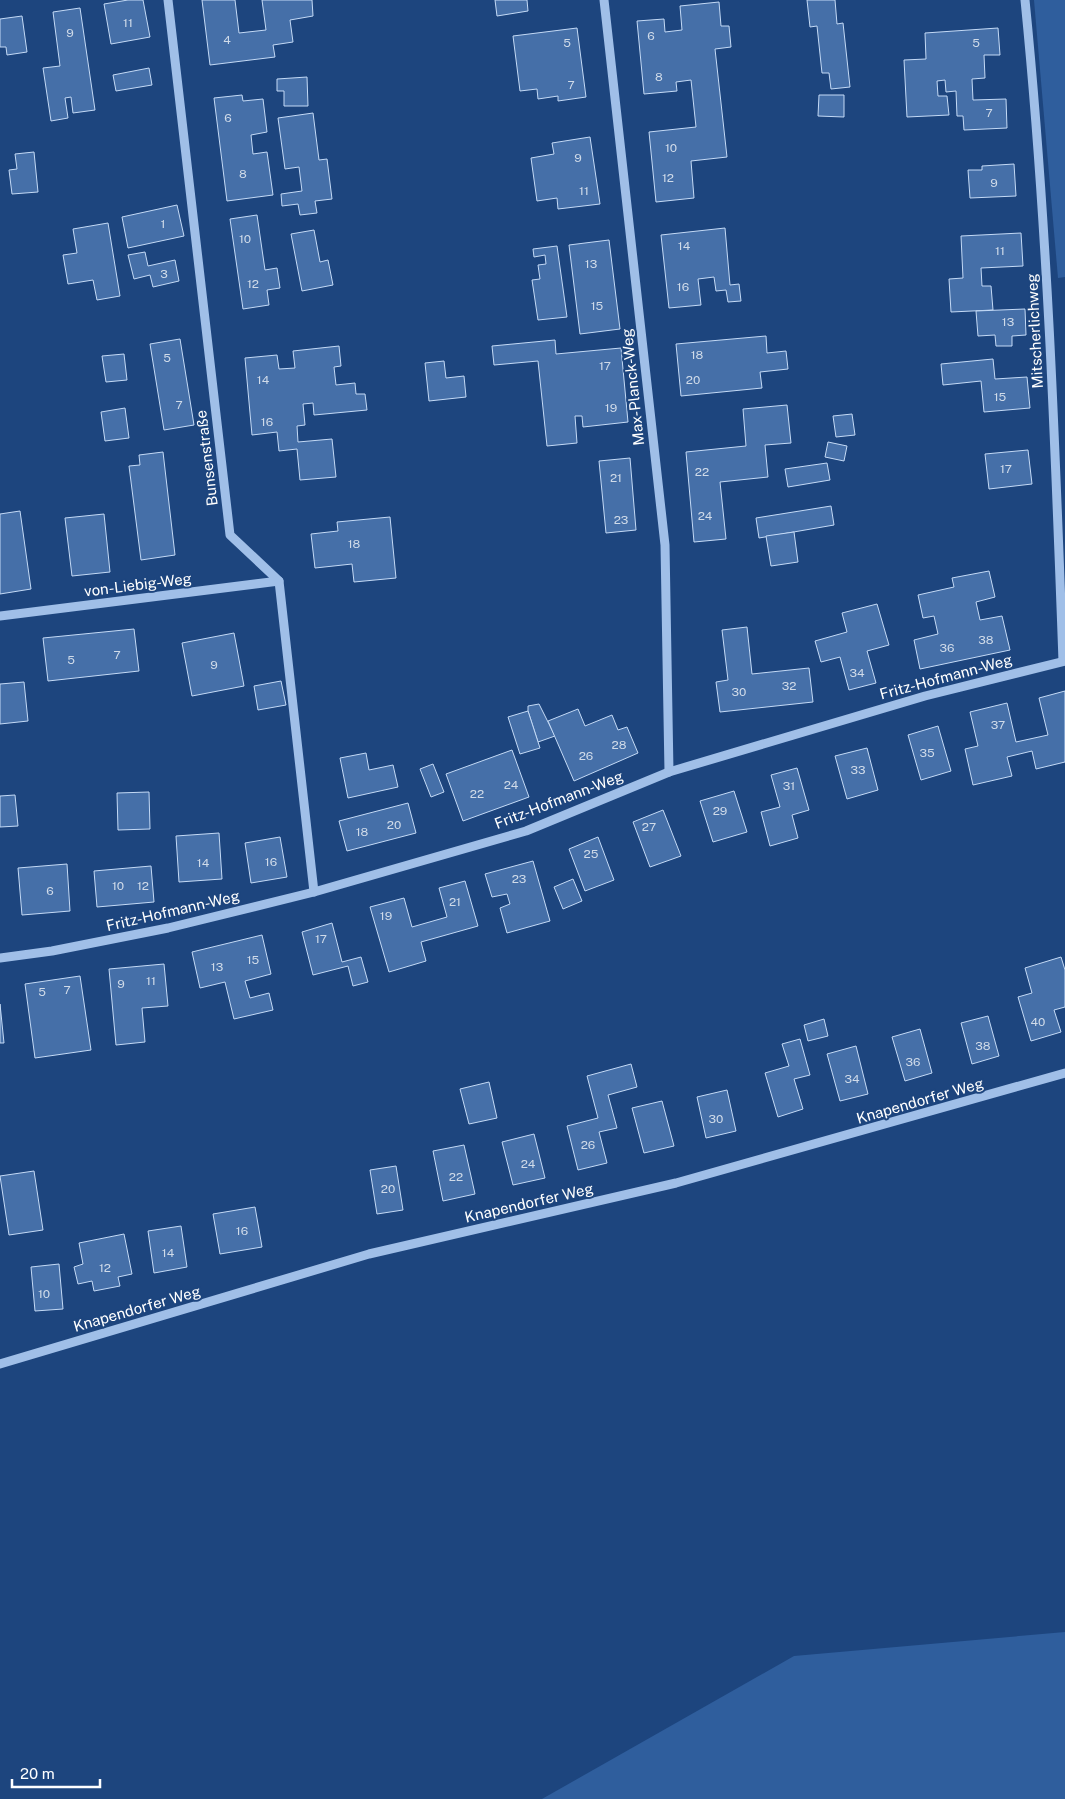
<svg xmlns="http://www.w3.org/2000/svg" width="1065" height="1799" font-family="'Public Sans',sans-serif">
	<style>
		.green { fill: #2f5e9d }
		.building { fill: #456fa8; stroke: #c4daf6 }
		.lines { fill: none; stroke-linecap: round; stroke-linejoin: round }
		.minor { stroke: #a0bfe8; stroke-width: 9 }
		.labels { text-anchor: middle; stroke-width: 4; stroke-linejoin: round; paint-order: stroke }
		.number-label { font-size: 12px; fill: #d0dbe9 }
		.street-label { font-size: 15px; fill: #fff; stroke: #1d457e }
	</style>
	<rect width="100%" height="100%" fill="#1d457e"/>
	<g class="green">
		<polygon points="1034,0 1065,0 1065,277 1058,278"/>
		<polygon points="1065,1632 1065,1799 542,1799 794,1656"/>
	</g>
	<g class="building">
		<polygon points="128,0 143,0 150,37 111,44 104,4"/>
		<polygon points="202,0 235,0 239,33 266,30 262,0 312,0 313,16 290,20 293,42 273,45 275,57 210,65"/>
		<polygon points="495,0 527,0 528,11 497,16"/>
		<polygon points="807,0 835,0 837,24 843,23 850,87 831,89 829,73 822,73 817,26 810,27"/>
		<polygon points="719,2 721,26 729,26 731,47 715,49 727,157 691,161 694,198 656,202 649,132 696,127 691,80 676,82 677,91 644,94 637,21 664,19 665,32 682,30 680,6"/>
		<polygon points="80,8 95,110 73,113 71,97 65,98 68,118 51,121 43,68 60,66 53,12"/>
		<polygon points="22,16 27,52 7,55 6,47 0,47 0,19"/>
		<polygon points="577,28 586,97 558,101 558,96 538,99 537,89 520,91 513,36"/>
		<polygon points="998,28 1000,55 984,55 985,78 972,79 973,100 1006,99 1007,128 964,130 963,116 957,116 956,91 946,92 945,80 937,81 938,96 947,96 949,115 907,117 904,60 926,59 925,33"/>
		<polygon points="149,68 152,85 116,91 113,75"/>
		<polygon points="307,77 308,106 284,106 284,91 277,91 277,79"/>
		<polygon points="242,95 243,101 263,99 267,132 251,135 253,154 267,152 273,195 227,201 214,98"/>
		<polygon points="819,95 844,95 844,117 818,116"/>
		<polygon points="313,113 319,160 327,159 332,199 315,201 317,213 300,215 298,204 282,206 281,194 302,191 299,167 285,169 278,118"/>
		<polygon points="590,137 600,204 558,209 557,198 537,201 531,158 554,154 552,143"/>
		<polygon points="34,152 38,192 12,194 9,170 17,169 15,154"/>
		<polygon points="1014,164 1016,196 970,198 968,170 982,170 982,166"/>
		<polygon points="177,205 184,236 128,248 122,217"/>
		<polygon points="257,215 265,270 277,268 280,288 267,290 269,305 243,309 230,219"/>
		<polygon points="108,223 120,296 97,300 93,280 68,284 63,255 77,253 73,229"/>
		<polygon points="725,228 730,285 739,284 741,301 728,302 726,290 716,291 714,277 698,279 701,305 669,308 661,235"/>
		<polygon points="314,230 320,262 328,260 333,285 302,291 291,234"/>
		<polygon points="1021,233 1023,266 981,268 982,286 991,286 993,310 951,312 949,279 963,278 961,236"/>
		<polygon points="609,240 620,329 580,334 569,245"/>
		<polygon points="557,246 567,317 538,320 532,280 540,279 538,265 546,264 545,255 534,257 533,249"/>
		<polygon points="145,252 148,266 175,260 179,281 153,287 150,275 134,279 128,255"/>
		<polygon points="1025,309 1026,335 1012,336 1012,346 996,346 995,335 978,336 976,311"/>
		<polygon points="766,336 767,353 786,351 788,369 760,372 762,388 681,396 676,344"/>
		<polygon points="180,339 194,425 164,430 150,344"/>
		<polygon points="555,340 556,354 621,348 628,422 583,427 582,416 575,416 577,443 547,446 538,361 494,365 492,346"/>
		<polygon points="339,346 341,366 334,367 336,385 355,383 356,394 365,394 367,410 314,415 313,403 303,404 305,425 297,426 298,442 332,439 336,477 300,480 297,449 279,451 277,432 252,435 245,358 277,355 279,369 295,368 293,351"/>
		<polygon points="124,354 127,380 106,382 102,356"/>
		<polygon points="993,359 995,379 1027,377 1030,408 984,412 981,381 943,385 941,364"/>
		<polygon points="444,361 446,378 464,376 466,397 429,401 425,363"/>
		<polygon points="787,405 791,443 765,445 768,477 720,482 726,539 694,542 686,452 746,446 743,409"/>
		<polygon points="125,408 129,438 105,441 101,412"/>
		<polygon points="852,414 855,435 836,437 833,416"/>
		<polygon points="828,442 847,446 844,461 825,457"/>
		<polygon points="1028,450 1032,484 989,489 985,454"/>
		<polygon points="163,452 175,555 141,560 129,466 140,465 139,455"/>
		<polygon points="630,458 636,530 606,533 599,461"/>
		<polygon points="827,463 830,480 788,487 785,469"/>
		<polygon points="831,506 834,525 759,538 756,518"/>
		<polygon points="20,511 31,589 0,594 0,514"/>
		<polygon points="104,514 110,572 72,576 65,518"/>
		<polygon points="390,517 396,578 354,582 352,564 315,568 311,534 338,531 337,522"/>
		<polygon points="794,532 798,562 771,566 766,536"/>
		<polygon points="989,571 995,597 976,602 980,620 1002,616 1010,650 920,669 914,640 938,634 934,616 923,618 918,595 954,587 952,578"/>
		<polygon points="877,604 889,645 867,651 876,683 849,690 840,657 821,662 815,641 847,632 842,613"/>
		<polygon points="747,627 752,674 809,668 813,702 720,712 716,682 728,680 722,630"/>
		<polygon points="134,629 139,671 48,681 43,638"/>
		<polygon points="234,633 244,686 192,696 182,643"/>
		<polygon points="281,681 286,705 258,710 254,686"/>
		<polygon points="24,682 28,721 0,724 0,684"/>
		<polygon points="1065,691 1065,762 1036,769 1032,751 1007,757 1012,776 973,785 965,749 978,746 970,712 1007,703 1016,742 1048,735 1039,698"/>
		<polygon points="539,704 555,736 538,742 528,711 528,706"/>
		<polygon points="578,709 585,726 612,715 618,730 627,727 638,753 574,781 548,721"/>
		<polygon points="528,711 540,748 520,754 508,717"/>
		<polygon points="938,726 951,771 921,780 908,735"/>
		<polygon points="867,748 878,790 847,799 835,756"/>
		<polygon points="512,750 529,797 463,821 446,774"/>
		<polygon points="366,753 369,770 393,765 398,787 348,798 340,758"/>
		<polygon points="433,764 444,792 431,797 420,769"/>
		<polygon points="797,768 809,810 792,815 798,838 770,846 761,812 780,807 771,775"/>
		<polygon points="734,791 747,832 713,842 700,801"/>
		<polygon points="149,792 150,829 118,830 117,793"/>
		<polygon points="15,795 18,826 0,827 0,796"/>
		<polygon points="408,803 416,833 347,851 339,821"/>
		<polygon points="663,810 681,856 650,867 633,822"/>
		<polygon points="219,833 222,879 179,882 176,836"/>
		<polygon points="280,837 287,877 251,883 245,843"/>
		<polygon points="598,837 614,880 585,891 569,849"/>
		<polygon points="533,861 550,921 507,933 500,908 510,904 507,894 492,897 485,874"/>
		<polygon points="67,864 70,911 22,915 18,868"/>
		<polygon points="151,866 154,902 97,907 94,871"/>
		<polygon points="573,879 582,901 563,909 554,887"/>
		<polygon points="465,881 478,926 421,942 426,961 389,972 370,907 404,898 412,927 447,917 439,888"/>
		<polygon points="332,923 342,962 361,957 368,982 353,986 348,966 313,975 302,932"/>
		<polygon points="262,935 271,974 245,981 250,998 269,993 273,1010 234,1019 225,982 200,988 192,952"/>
		<polygon points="1061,957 1065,970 1065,1007 1054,1010 1061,1032 1031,1041 1018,997 1032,993 1025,968"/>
		<polygon points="164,964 168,1006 142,1008 145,1042 116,1045 109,969"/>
		<polygon points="80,976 91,1050 35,1058 25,984"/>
		<polygon points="0,1004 4,1043 0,1043"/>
		<polygon points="988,1016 999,1056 972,1064 961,1023"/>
		<polygon points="824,1019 828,1036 808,1041 804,1025"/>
		<polygon points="920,1029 932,1073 905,1081 892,1037"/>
		<polygon points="800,1039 810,1075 794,1079 803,1109 778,1117 765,1073 789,1066 782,1044"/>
		<polygon points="856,1046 868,1094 840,1101 827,1054"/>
		<polygon points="631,1064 637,1087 608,1095 617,1128 599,1132 607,1163 578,1170 567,1126 598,1118 587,1076"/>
		<polygon points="489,1082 497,1118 469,1124 460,1089"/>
		<polygon points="727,1090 736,1131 706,1138 697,1097"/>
		<polygon points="662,1101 674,1146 644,1153 632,1108"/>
		<polygon points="534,1134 545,1178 513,1185 502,1142"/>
		<polygon points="464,1145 475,1194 443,1201 433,1151"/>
		<polygon points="396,1166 403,1210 377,1214 370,1170"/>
		<polygon points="34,1171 43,1230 9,1235 0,1176"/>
		<polygon points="255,1207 262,1247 220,1254 213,1214"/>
		<polygon points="181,1226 187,1267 154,1273 148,1231"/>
		<polygon points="124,1234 132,1274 118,1277 120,1286 94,1291 92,1281 78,1284 74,1267 83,1264 79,1243"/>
		<polygon points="59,1264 63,1309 35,1311 31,1267"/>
	</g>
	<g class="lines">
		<g class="minor">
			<polyline points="168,0 230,535 279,581 314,892"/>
			<polyline points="604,0 665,545 669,772"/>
			<path d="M1025 0C1047 220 1055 440 1063 661"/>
			<polyline points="0,616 279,581"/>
			<polyline points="0,958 52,951 168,928 314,892 526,831 669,772 925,696 1065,661"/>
			<polyline points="0,1364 369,1254 676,1183 1065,1073"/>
		</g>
	</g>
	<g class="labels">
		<g class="number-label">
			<text x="128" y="27">11</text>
			<text x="70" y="37">9</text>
			<text x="651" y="40">6</text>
			<text x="227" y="44">4</text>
			<text x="567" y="47">5</text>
			<text x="976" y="47">5</text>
			<text x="659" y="81">8</text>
			<text x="571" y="89">7</text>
			<text x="989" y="117">7</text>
			<text x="228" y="122">6</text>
			<text x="671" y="152">10</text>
			<text x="578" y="162">9</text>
			<text x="243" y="178">8</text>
			<text x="668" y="182">12</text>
			<text x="994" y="187">9</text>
			<text x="584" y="195">11</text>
			<text x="163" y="228">1</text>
			<text x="245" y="243">10</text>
			<text x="684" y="250">14</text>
			<text x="1000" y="255">11</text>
			<text x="591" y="268">13</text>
			<text x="164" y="278">3</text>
			<text x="253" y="288">12</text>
			<text x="683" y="291">16</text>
			<text x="597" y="310">15</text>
			<text x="1008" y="326">13</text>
			<text x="697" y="359">18</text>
			<text x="167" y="362">5</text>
			<text x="605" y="370">17</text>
			<text x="263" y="384">14</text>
			<text x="693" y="384">20</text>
			<text x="1000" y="401">15</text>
			<text x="179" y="409">7</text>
			<text x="611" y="412">19</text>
			<text x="267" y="426">16</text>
			<text x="1006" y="473">17</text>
			<text x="702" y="476">22</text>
			<text x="616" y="482">21</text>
			<text x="705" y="520">24</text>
			<text x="621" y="524">23</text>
			<text x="354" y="548">18</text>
			<text x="986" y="644">38</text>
			<text x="947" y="652">36</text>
			<text x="117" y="659">7</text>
			<text x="71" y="664">5</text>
			<text x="214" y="669">9</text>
			<text x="857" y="677">34</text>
			<text x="789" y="690">32</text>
			<text x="739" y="696">30</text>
			<text x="998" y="729">37</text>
			<text x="619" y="749">28</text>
			<text x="927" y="757">35</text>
			<text x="586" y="760">26</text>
			<text x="858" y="774">33</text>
			<text x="511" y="789">24</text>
			<text x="789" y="790">31</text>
			<text x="477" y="798">22</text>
			<text x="720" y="815">29</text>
			<text x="394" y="829">20</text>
			<text x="649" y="831">27</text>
			<text x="362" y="836">18</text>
			<text x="591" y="858">25</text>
			<text x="271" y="866">16</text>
			<text x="203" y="867">14</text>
			<text x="519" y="883">23</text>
			<text x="118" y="890">10</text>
			<text x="143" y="890">12</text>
			<text x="50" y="895">6</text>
			<text x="455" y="906">21</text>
			<text x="386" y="920">19</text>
			<text x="321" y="943">17</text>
			<text x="253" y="964">15</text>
			<text x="217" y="971">13</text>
			<text x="151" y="985">11</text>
			<text x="121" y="988">9</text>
			<text x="67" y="994">7</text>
			<text x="42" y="996">5</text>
			<text x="1038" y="1026">40</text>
			<text x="983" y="1050">38</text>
			<text x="913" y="1066">36</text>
			<text x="852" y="1083">34</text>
			<text x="716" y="1123">30</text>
			<text x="588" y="1149">26</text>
			<text x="528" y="1168">24</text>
			<text x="456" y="1181">22</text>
			<text x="388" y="1193">20</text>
			<text x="242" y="1235">16</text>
			<text x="168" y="1257">14</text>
			<text x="105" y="1272">12</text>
			<text x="44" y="1298">10</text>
		</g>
		<g class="street-label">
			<text transform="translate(1035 331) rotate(-93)" y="5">Mitscherlichweg</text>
			<text transform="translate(633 387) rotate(-96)" y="5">Max-Planck-Weg</text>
			<text transform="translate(207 458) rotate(-97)" y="5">Bunsenstraße</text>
			<text transform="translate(138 585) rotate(-7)" y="5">von-Liebig-Weg</text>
			<text transform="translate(946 677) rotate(-15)" y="5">Fritz-Hofmann-Weg</text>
			<text transform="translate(559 800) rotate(-21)" y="5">Fritz-Hofmann-Weg</text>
			<text transform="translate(173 911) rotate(-13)" y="5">Fritz-Hofmann-Weg</text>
			<text transform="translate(920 1101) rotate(-16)" y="5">Knapendorfer Weg</text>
			<text transform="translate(529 1203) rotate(-13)" y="5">Knapendorfer Weg</text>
			<text transform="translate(137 1309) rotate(-16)" y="5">Knapendorfer Weg</text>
		</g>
	</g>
	<path d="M12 1779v8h88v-8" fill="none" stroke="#ffffff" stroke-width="2.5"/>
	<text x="20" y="1779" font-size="15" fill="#ffffff" stroke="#1d457e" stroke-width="4" paint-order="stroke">20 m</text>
</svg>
